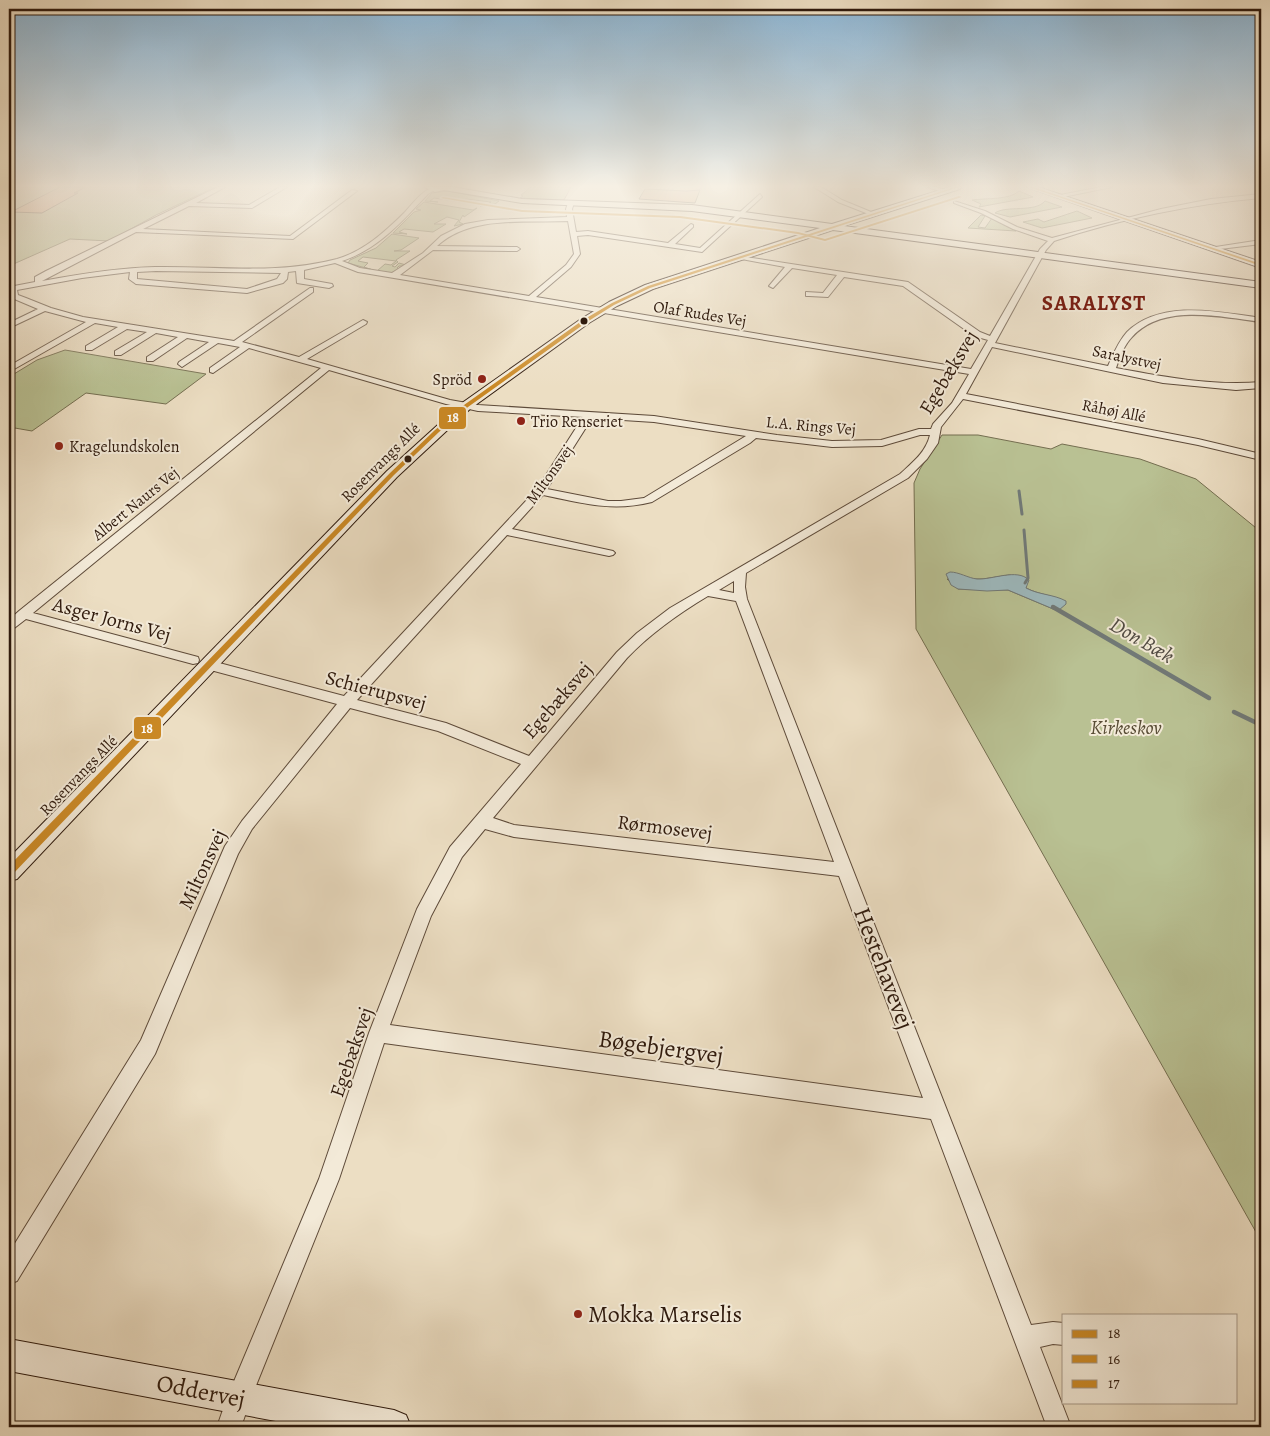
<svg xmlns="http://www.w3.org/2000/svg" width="1270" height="1436" font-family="Alegreya,serif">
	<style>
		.green { fill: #b9c193; stroke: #746e50; fill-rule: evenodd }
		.water { fill: #9db9be; stroke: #717977 }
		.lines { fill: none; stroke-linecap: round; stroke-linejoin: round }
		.stream-far1 { stroke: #717977; stroke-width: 3 }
		.stream { stroke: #717977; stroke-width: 4.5 }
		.building { fill: #dea17d; stroke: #2f1a0d }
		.street-casing { stroke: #5e4b3a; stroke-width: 2 }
		.secondary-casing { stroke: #2f1a0d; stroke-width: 2 }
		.street { fill: #f3ead8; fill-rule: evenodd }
		.secondary { fill: #f3ead8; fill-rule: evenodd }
		.bus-1-casing { stroke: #f3ead8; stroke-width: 3 }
		.bus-2-casing { stroke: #f3ead8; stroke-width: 3 }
		.bus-3-casing { stroke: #f3ead8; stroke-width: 3 }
		.bus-1 { fill: #cb8925; fill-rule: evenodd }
		.bus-2 { fill: #cb8925; fill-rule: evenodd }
		.bus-3 { fill: #cb8925; fill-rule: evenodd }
		.bus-dot { fill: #2f1a0d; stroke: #f3ead8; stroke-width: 2 }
		.poi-dot { fill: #8f2418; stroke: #f3ead8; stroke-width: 2 }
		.labels { text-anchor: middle; stroke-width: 4; stroke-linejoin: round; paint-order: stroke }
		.far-street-label { font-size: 16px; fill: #2f1a0d; stroke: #f3ead8 }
		.far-poi-label { font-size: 16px; fill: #2f1a0d; stroke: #f3ead8; text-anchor: start }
		.street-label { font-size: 20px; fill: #2f1a0d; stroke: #f3ead8 }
		.park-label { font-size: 20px; font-style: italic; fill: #584c35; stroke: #f3ead8 }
		.far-district-label { font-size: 21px; font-weight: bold; letter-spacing: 1px; fill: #7a1f14; stroke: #f3ead8 }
		.water-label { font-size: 21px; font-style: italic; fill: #504a42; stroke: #f3ead8 }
		.near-street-label { font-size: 24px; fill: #2f1a0d; stroke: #f3ead8 }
		.near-poi-label { font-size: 24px; fill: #2f1a0d; stroke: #f3ead8; text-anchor: start }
		.line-badge { stroke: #f3ead8; stroke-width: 2 }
		.badge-label { font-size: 14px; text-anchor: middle; font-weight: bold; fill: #fff }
	</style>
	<rect width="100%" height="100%" fill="#ecdec3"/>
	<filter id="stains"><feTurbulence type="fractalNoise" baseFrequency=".004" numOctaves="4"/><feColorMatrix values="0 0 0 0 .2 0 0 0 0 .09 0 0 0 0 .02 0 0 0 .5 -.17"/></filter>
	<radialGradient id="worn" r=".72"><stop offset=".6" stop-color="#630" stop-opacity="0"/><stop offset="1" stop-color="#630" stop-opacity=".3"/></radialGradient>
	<g class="green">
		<polygon points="9,187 215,187 156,215 109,241 70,239 9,266"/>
		<polygon points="531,187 571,187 564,200 520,198 523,196 521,195"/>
		<polygon points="448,191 499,201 495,204 480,206 486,205 491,202 466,199 461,202 434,198 430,201 438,202 425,201 432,193"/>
		<path d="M1019 191 1033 197 979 207 981 204 972 200C986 198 1010 200 1019 191Z"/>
		<path d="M1045 201 1062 207 1010 217 995 213C1006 205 1035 213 1045 201Z"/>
		<polygon points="424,202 473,210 477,208 464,217 463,215 459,222 463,224 454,226 459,220 447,217 434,224 446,224 433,232 404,229 399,232 407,234 393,233 414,212 421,210 416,209"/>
		<polygon points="1077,211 1092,218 1042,228 1023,222 1038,219 1044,222"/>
		<polygon points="981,215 985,216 978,227 985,228 992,218 1016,231 968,228"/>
		<polygon points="392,234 419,238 401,250 394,251 410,251 396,260 398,262 392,266 395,267 399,263 406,265 403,265 404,266 399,266 397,268 399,269 391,273 377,271 385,264 391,265 396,261 363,257 358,261 368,263 364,267 373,270 348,263 350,260 376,248"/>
		<polygon points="65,350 206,374 166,404 86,393 32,431 9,427 9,377 37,360"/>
		<path d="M942 435H978L1051 449 1062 444 1140 459 1196 479 1261 532V1241L916 629 914 483 920 469ZM1009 575 1023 577 1026 588C1042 596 1050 593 1065 604L1058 611 1008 590 958 589 947 579H983Z"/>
	</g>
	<path class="water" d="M950 572C959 572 968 578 977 579 992 580 1017 568 1029 580L1026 588C1039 595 1053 594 1066 601V604L1058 611 1008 590 987 591 958 589 951 585 946 574Z"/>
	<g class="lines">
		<g class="stream-far1">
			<polyline points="1019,491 1022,514"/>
			<polyline points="1024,530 1028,578 1025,583"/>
		</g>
		<g class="stream">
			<polyline points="1053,607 1209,698"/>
			<polyline points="1234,712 1261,725"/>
		</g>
	</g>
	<g class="building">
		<polygon points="60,187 86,187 74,193 78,193 42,213 11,212"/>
		<polygon points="645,189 686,191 700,190 695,203 639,199"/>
	</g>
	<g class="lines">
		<g class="street-casing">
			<g id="street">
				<path d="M218 187H225L196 203 249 205 280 187H287L252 208 189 206 143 229 290 236 352 190 357 191 293 239 136 232 42 281C80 274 117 268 155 267 217 266 276 275 337 259 364 251 385 232 405 212 413 203 421 192 433 187L435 190 428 194C402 221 379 249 342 261L360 268 392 273 423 253 441 236 465 224 488 220 567 217 566 209 568 203 571 201 574 203 572 209 576 232 588 231 668 243 691 224 693 225V227L675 244 700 248 760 194 762 197 702 252 588 235 577 236 580 254 571 267 536 297 971 369 988 340 974 336 903 286 844 277 828 297 809 296H806V292L823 293 837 275 792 268 773 288 769 286 785 267 736 258 739 256 908 282 980 332 990 336 1040 249 1048 241 1013 229 981 213 954 203V201L985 211 1017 227 1052 238 1161 209 1211 199 1261 194V198C1191 204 1121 219 1054 241L1046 250 995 343 1108 366C1113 355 1118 342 1127 332 1161 299 1219 312 1261 318V322C1220 317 1163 303 1132 337 1124 345 1120 357 1116 368 1164 377 1212 386 1261 382V388L1236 390 1163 383 992 347 966 394 1198 439 1261 454V460L1198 445 963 399 941 427 938 443 927 459 908 478 746 573 745 587 747 599 1031 1325 1053 1322 1064 1323V1345L1053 1344 1040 1347 1071 1427H1047L931 1119 384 1043 339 1179 251 1398 241 1427H217L227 1398 319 1179 369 1033 417 909 450 847 521 764 438 731 350 708 252 829 238 854 155 1054 17 1281 9 1284V1253L141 1040 225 846 242 821 337 704 203 668 202 665 203 662 208 660 344 696 537 489 583 417 478 411 446 404 329 370 33 613 198 657 199 660 198 663 193 664 26 619 13 629 9 630V620L19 611 321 368 249 348 213 373 210 372V368L240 347 218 343 182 367 178 364 179 362 209 342 187 338 153 361H147V357L178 337 156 333 121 355H115V351L147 332 127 329 92 350H86V346L118 327 95 323 9 372V366L86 322 45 311 9 328V323L38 309 12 298 9 287 35 282V277L46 271ZM568 221 574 254 566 265 529 296 400 275 433 250 517 251 520 249 517 247 437 246C470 215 526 223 568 221ZM335 263 358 272 969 374 952 403 933 424 931 429H919L881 440 832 441 777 435 654 416 478 405 450 400 307 359 366 324 367 322 363 320 299 357 242 342 313 292V288H310L234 341 83 317 51 308 26 298 18 295 17 290 82 278 130 272 129 279 136 284 247 293 283 283 287 279 288 272 296 271 297 283 329 288 333 286 332 284 304 279V270ZM156 271 281 273 277 279 247 289 137 279V272ZM592 418 654 422 746 436 644 498 621 501H608L547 489ZM920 435H930C926 452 913 462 900 474L670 608 637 633 617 652 529 756 446 723 357 700 507 535 609 556 613 555 615 553 613 551 512 529 543 495C582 503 612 512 652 502L750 443 756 438 832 447 882 446ZM734 581V593L719 590ZM708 596 736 601 834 862 514 825 493 818 627 658C651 633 678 614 708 596ZM485 829 514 837 839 876 923 1098 390 1025 431 916 462 857Z"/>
				<polygon points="814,187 821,187 842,200 876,214 871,215 838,202"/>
				<polygon points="928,187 936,187 947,191 944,193"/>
				<polygon points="1101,187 1112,187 1058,198 1055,196"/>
				<polygon points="1261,240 1261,244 1212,250 1209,248"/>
			</g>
		</g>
		<g class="secondary-casing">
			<g id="secondary">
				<polygon points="424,187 452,187 522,199 692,205 832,224 950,187 961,187 960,189 844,226 1261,282 1261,288 833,230 653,289 617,306 589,323 470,409 397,477 17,879 9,881 9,858 387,471 462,403 581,319 609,302 645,285 820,228 692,211 522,203 444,190 435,192"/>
				<polygon points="1027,187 1038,187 1261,262 1261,268"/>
				<polygon points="9,1339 394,1410 406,1415 411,1427 308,1427 9,1371"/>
			</g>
		</g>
		<use href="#street" class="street"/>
		<use href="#secondary" class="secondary"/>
		<g class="bus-1-casing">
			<polygon id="bus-1" points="955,187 959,187 650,288 614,305 587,322 468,407 439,432 394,475 12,875 9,876 9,866 390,473 435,430 464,405 583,320 612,303 648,286"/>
		</g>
		<g class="bus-2-casing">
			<polygon id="bus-2" points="959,196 962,197 825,241 798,234 680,218 522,212 441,198 443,197 522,210 680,216 798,232 825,239"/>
		</g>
		<g class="bus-3-casing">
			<polygon id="bus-3" points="1029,187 1033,187 1261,264 1261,266"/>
		</g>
		<use href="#bus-1" class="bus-1"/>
		<use href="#bus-2" class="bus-2"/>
		<use href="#bus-3" class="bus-3"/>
	</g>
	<linearGradient id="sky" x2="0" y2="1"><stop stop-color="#8ab6d7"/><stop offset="0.48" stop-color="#f6f0e4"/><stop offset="1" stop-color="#f6f0e4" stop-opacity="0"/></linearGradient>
	<rect width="1270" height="388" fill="url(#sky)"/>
	<g class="bus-dot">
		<circle cx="584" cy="321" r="4.5"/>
		<circle cx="408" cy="459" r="4.5"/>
	</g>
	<g class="poi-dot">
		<circle cx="482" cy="379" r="5"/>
		<circle cx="521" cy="421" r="5"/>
		<circle cx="59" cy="446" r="5"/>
		<circle cx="578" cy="1314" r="5"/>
	</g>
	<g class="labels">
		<g class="far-street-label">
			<text transform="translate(700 313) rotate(9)" y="6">Olaf Rudes Vej</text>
			<text transform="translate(1127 357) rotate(12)" y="6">Saralystvej</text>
			<text transform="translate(1114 410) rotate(11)" y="6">Råhøj Allé</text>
			<text transform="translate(811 425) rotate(5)" y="6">L.A. Rings Vej</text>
			<text transform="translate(380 462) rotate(-45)" y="6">Rosenvangs Allé</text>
			<text transform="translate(549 474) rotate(-54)" y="6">Miltonsvej</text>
			<text transform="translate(135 503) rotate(-39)" y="6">Albert Naurs Vej</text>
			<text transform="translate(78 775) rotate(-46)" y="6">Rosenvangs Allé</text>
		</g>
		<g class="far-poi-label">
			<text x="472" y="385" text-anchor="end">Spröd</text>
			<text x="531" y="427">Trio Renseriet</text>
			<text x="69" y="452">Kragelundskolen</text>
		</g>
		<g class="street-label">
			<text transform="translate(948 372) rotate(-59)" y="7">Egebæksvej</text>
			<text transform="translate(112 619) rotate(15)" y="7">Asger Jorns Vej</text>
			<text transform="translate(376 690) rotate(15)" y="7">Schierupsvej</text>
			<text transform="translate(557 700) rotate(-49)" y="7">Egebæksvej</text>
			<text transform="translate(665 827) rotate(7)" y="7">Rørmosevej</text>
			<text transform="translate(202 869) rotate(-65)" y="7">Miltonsvej</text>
			<text transform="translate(351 1052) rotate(-71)" y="7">Egebæksvej</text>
		</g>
		<g class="park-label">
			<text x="1126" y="734">Kirkeskov</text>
		</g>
		<g class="far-district-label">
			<text x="1094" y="310">SARALYST</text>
		</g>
		<g class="water-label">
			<text transform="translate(1142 640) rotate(30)" y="7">Don Bæk</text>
		</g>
		<g class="near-street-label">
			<text transform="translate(884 968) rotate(69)" y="8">Hestehavevej</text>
			<text transform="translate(661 1047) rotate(8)" y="8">Bøgebjergvej</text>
			<text transform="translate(201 1391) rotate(11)" y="8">Oddervej</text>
		</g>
		<g class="near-poi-label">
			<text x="588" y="1322">Mokka Marselis</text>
		</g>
	</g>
	<g class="line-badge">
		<rect x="438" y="406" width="29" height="24" rx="5" fill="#cb8925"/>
		<rect x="133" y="716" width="29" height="24" rx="5" fill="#cb8925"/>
	</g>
	<g class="badge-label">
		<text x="453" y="422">18</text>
		<text x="147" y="733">18</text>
	</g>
	<rect width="1270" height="1436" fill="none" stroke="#ecdec3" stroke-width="30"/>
	<rect x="10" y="10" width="1250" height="1416" fill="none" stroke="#2f1a0d" stroke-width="2.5"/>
	<rect x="15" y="15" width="1240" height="1406" fill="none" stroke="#2f1a0d"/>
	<rect x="1062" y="1314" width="175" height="90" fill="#f3ead8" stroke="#a59787"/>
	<rect x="1072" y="1330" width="25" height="8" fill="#cb8925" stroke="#a59787"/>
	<text x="1108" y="1338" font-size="15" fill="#2f1a0d">18</text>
	<rect x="1072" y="1355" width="25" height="8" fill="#cb8925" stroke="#a59787"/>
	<text x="1108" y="1364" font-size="15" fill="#2f1a0d">16</text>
	<rect x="1072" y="1380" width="25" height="8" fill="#cb8925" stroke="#a59787"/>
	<text x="1108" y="1388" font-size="15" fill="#2f1a0d">17</text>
	<rect width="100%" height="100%" filter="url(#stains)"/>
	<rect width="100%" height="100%" fill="url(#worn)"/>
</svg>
